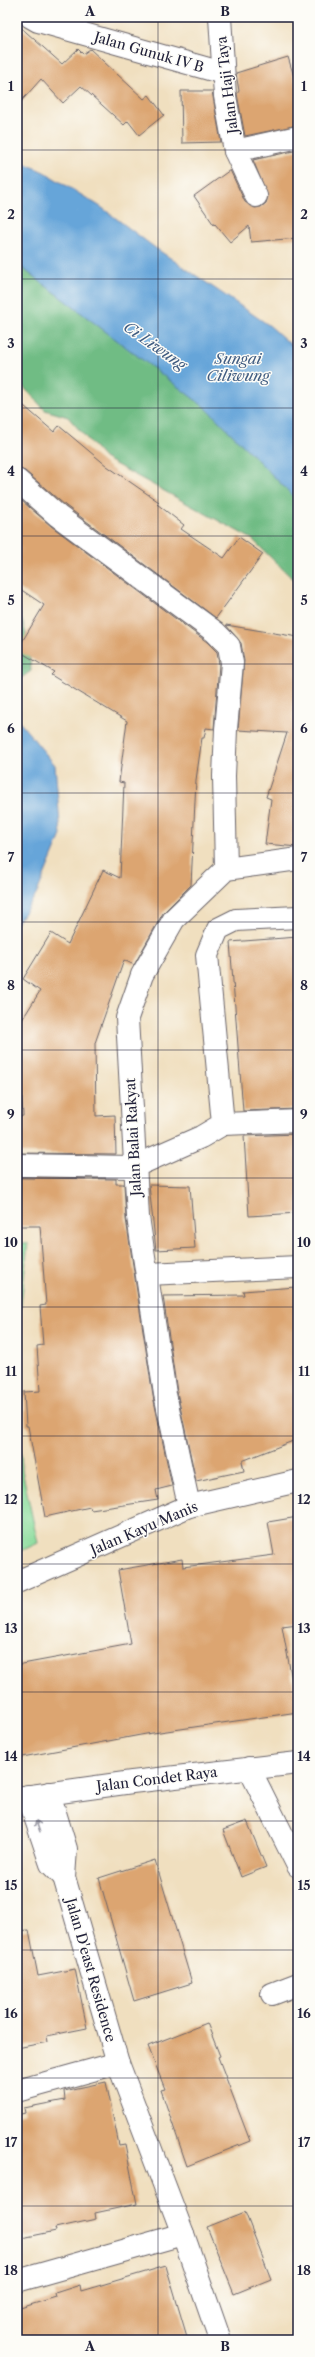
<svg xmlns="http://www.w3.org/2000/svg" width="315" height="2357" font-family="'Libre Caslon Text',serif">
	<style>
		.green { fill: #8bdc9c; stroke: #567f6c }
		.forest { fill: #70bc84; stroke: #496f60 }
		.water { fill: #66a5d9; stroke: #44648a }
		.building { fill: #dca571 }
		.lines { fill: none; stroke-linecap: round; stroke-linejoin: round }
		.minor-casing { stroke: #6a6469; stroke-width: 24 }
		.minor { stroke: #fff; stroke-width: 22 }
		.oneway { stroke: #9c9ca7 }
		.grid { fill: none; stroke: #22223b; stroke-width: 1; stroke-opacity: 0.55 }
		.labels { text-anchor: middle; stroke-width: 3; stroke-linejoin: round; paint-order: stroke }
		.street-label { font-size: 14px; fill: #22223b; stroke: #fdfcf7 }
		.water-label { font-size: 15px; font-style: italic; fill: #415d82; stroke: #fdfcf7 }
		.neatline { fill: none; stroke: #22223b; stroke-width: 1.5 }
		.grid-label { font-size: 13px; text-anchor: middle; font-weight: bold; fill: #22223b }
	</style>
	<rect width="100%" height="100%" fill="#fdfcf7"/>
	<filter id="ink" filterUnits="userSpaceOnUse"><feTurbulence type="fractalNoise" baseFrequency=".025" numOctaves="2"/><feDisplacementMap in="SourceGraphic" scale="8" xChannelSelector="R" yChannelSelector="G"/><feConvolveMatrix kernelMatrix="1 2 1 2 8 2 1 2 1" color-interpolation-filters="sRGB"/></filter>
	<filter id="wash" filterUnits="userSpaceOnUse"><feTurbulence type="fractalNoise" baseFrequency=".012" numOctaves="4" result="noise"/><feDisplacementMap in="SourceGraphic" scale="16" xChannelSelector="R" yChannelSelector="G"/><feGaussianBlur stdDeviation="0.9" result="paint"/><feColorMatrix in="noise" values="0 0 0 0 0 0 0 0 0 0 0 0 0 0 0 0 0 1.4 0 .05"/><feComposite in="paint" operator="in"/></filter>
	<g filter="url(#wash)">
		<rect width="100%" height="100%" fill="#f0dfbf"/>
		<g class="green">
			<polygon points="17,1243 28,1243 17,1339"/>
			<polygon points="17,1381 22,1470 38,1543 17,1553"/>
		</g>
		<g class="forest">
			<polygon points="17,261 204,391 298,488 298,584 252,539 104,458 68,417 45,410 17,380"/>
			<polygon points="17,603 28,641 31,671 17,681"/>
		</g>
		<g class="water">
			<polygon points="17,160 44,172 101,207 154,247 270,326 298,351 298,501 207,409 17,264"/>
			<polygon points="17,719 55,765 61,835 36,895 17,923"/>
		</g>
		<g id="blocks">
			<g class="building">
				<polygon points="17,24 62,64 78,49 83,54 90,49 144,99 149,95 164,115 139,135 128,121 124,125 81,86 63,103 41,79 17,106"/>
				<polygon points="288,57 298,90 298,125 245,136 237,94 239,91 236,73"/>
				<polygon points="181,91 212,91 221,142 182,143"/>
				<polygon points="298,150 298,238 251,242 249,226 230,242 215,224 214,225 194,196 230,170 245,202 255,208 261,207 266,203 268,197 253,160"/>
				<polygon points="17,400 54,432 59,426 107,466 159,502 157,504 184,525 181,529 224,558 239,537 263,554 216,618 66,506 25,471 17,468"/>
				<polygon points="22,501 51,526 207,642 217,652 219,664 214,729 206,728 204,738 202,738 196,780 191,885 163,913 134,965 124,960 95,1043 96,1116 115,1115 116,1154 17,1153 17,1117 23,1116 20,1066 17,1066 17,1028 40,991 23,979 51,933 68,944 103,870 120,878 124,783 119,782 127,721 51,675 54,672 17,650 44,605 17,587 17,507"/>
				<polygon points="226,625 298,637 298,847 265,844 271,799 266,797 287,733 238,730 244,661 241,643"/>
				<polygon points="298,937 298,1109 243,1111 230,942"/>
				<polygon points="298,1134 298,1213 249,1216 244,1136"/>
				<polygon points="17,1178 116,1179 116,1184 124,1184 126,1219 153,1396 172,1486 156,1490 158,1500 91,1510 90,1507 45,1517 28,1426 26,1426 24,1392 40,1391 37,1346 43,1345 40,1306 46,1305 40,1226 17,1226"/>
				<polygon points="149,1185 190,1186 195,1248 156,1250"/>
				<polygon points="296,1287 298,1310 298,1439 242,1461 244,1471 196,1481 177,1392 163,1296 244,1295 243,1291"/>
				<polygon points="298,1517 298,1624 282,1626 298,1712 146,1734 17,1758 17,1665 131,1644 118,1570 182,1559 183,1567 274,1555 268,1522"/>
				<polygon points="247,1821 266,1867 241,1877 223,1830"/>
				<polygon points="155,1860 192,1983 134,2001 99,1878"/>
				<polygon points="29,1930 38,1976 75,1969 87,2028 47,2036 48,2042 17,2048 17,1931"/>
				<polygon points="207,2023 220,2056 218,2057 250,2141 187,2166 161,2090 165,2089 148,2046"/>
				<polygon points="106,2082 119,2145 125,2144 137,2204 95,2213 96,2219 55,2228 56,2231 17,2239 17,2115 25,2113 24,2108 65,2100 64,2091"/>
				<polygon points="245,2212 271,2279 234,2294 207,2227"/>
				<polygon points="166,2266 188,2340 17,2340 17,2309 56,2297 55,2293 80,2285 81,2291"/>
			</g>
		</g>
	</g>
	<g filter="url(#ink)">
		<use href="#blocks" fill-opacity="0" stroke="#6a6469" stroke-width="1"/>
		<g class="lines">
			<g class="minor-casing">
				<g id="minor">
					<polyline points="31,17 38,21 223,73"/>
					<polyline points="220,17 225,96 235,151 256,196"/>
					<polyline points="235,151 298,137"/>
					<polyline points="17,480 58,516 215,632 229,646 232,663 226,729 224,776 226,869"/>
					<polyline points="223,1124 298,1121"/>
					<polyline points="17,1165 133,1167 201,1137 223,1124 207,955 218,929 236,920 298,917"/>
					<polyline points="148,1274 298,1267"/>
					<polyline points="189,1506 165,1394 138,1217 127,1018 142,975 174,919 226,869 298,859"/>
					<polyline points="17,1582 189,1506 298,1481"/>
					<polyline points="249,1768 298,1866"/>
					<polyline points="49,1793 66,1849 64,1877 118,2063 183,2234 220,2340"/>
					<polyline points="28,1796 51,1864 64,1877"/>
					<polyline points="17,1798 132,1782 298,1763"/>
					<polyline points="272,1994 298,1984"/>
					<polyline points="17,2091 118,2063"/>
					<polyline points="17,2281 183,2234"/>
				</g>
			</g>
			<use href="#minor" class="minor"/>
		</g>
		<defs><path id="oneway-shaft" d="M-6 0H5M1.5-3L5.5 0L1.5 3" fill="none" stroke-width="1.6" stroke-linecap="round" stroke-linejoin="round"/></defs>
		<use class="oneway" href="#oneway-shaft" transform="translate(38 1826) rotate(-109)"/>
	</g>
	<path class="grid" d="M158 17V2340M17 150H298M17 279H298M17 408H298M17 536H298M17 664H298M17 793H298M17 922H298M17 1050H298M17 1178H298M17 1307H298M17 1436H298M17 1564H298M17 1692H298M17 1821H298M17 1950H298M17 2078H298M17 2206H298"/>
	<g class="labels">
		<g class="street-label">
			<text transform="translate(149 52) rotate(16)" y="5">Jalan Gunuk IV B</text>
			<text transform="translate(227 85) rotate(-97)" y="5">Jalan Haji Taya</text>
			<text transform="translate(133 1137) rotate(-93)" y="5">Jalan Balai Rakyat</text>
			<text transform="translate(144 1528) rotate(-23)" y="5">Jalan Kayu Manis</text>
			<text transform="translate(157 1779) rotate(-7)" y="5">Jalan Condet Raya</text>
			<text transform="translate(91 1970) rotate(74)" y="5">Jalan D'east Residence</text>
		</g>
		<g class="water-label">
			<text transform="translate(155 346) rotate(35)" y="5">Ci Liwung</text>
			<text x="238" y="364">Sungai<tspan x="238" dy="17">Ciliwung</tspan></text>
		</g>
	</g>
	<rect width="315" height="2357" fill="none" stroke="#fdfcf7" stroke-width="44"/>
	<rect x="22" y="22" width="271" height="2313" class="neatline"/>
	<g class="grid-label">
		<text x="90" y="16">A</text>
		<text x="225" y="16">B</text>
		<text x="11" y="91">1</text>
		<text x="304" y="91">1</text>
		<text x="11" y="219">2</text>
		<text x="304" y="219">2</text>
		<text x="11" y="348">3</text>
		<text x="304" y="348">3</text>
		<text x="11" y="476">4</text>
		<text x="304" y="476">4</text>
		<text x="11" y="605">5</text>
		<text x="304" y="605">5</text>
		<text x="11" y="733">6</text>
		<text x="304" y="733">6</text>
		<text x="11" y="862">7</text>
		<text x="304" y="862">7</text>
		<text x="11" y="990">8</text>
		<text x="304" y="990">8</text>
		<text x="11" y="1119">9</text>
		<text x="304" y="1119">9</text>
		<text x="11" y="1247">10</text>
		<text x="304" y="1247">10</text>
		<text x="11" y="1376">11</text>
		<text x="304" y="1376">11</text>
		<text x="11" y="1504">12</text>
		<text x="304" y="1504">12</text>
		<text x="11" y="1633">13</text>
		<text x="304" y="1633">13</text>
		<text x="11" y="1761">14</text>
		<text x="304" y="1761">14</text>
		<text x="11" y="1890">15</text>
		<text x="304" y="1890">15</text>
		<text x="11" y="2018">16</text>
		<text x="304" y="2018">16</text>
		<text x="11" y="2147">17</text>
		<text x="304" y="2147">17</text>
		<text x="11" y="2275">18</text>
		<text x="304" y="2275">18</text>
		<text x="90" y="2351">A</text>
		<text x="225" y="2351">B</text>
	</g>
</svg>
